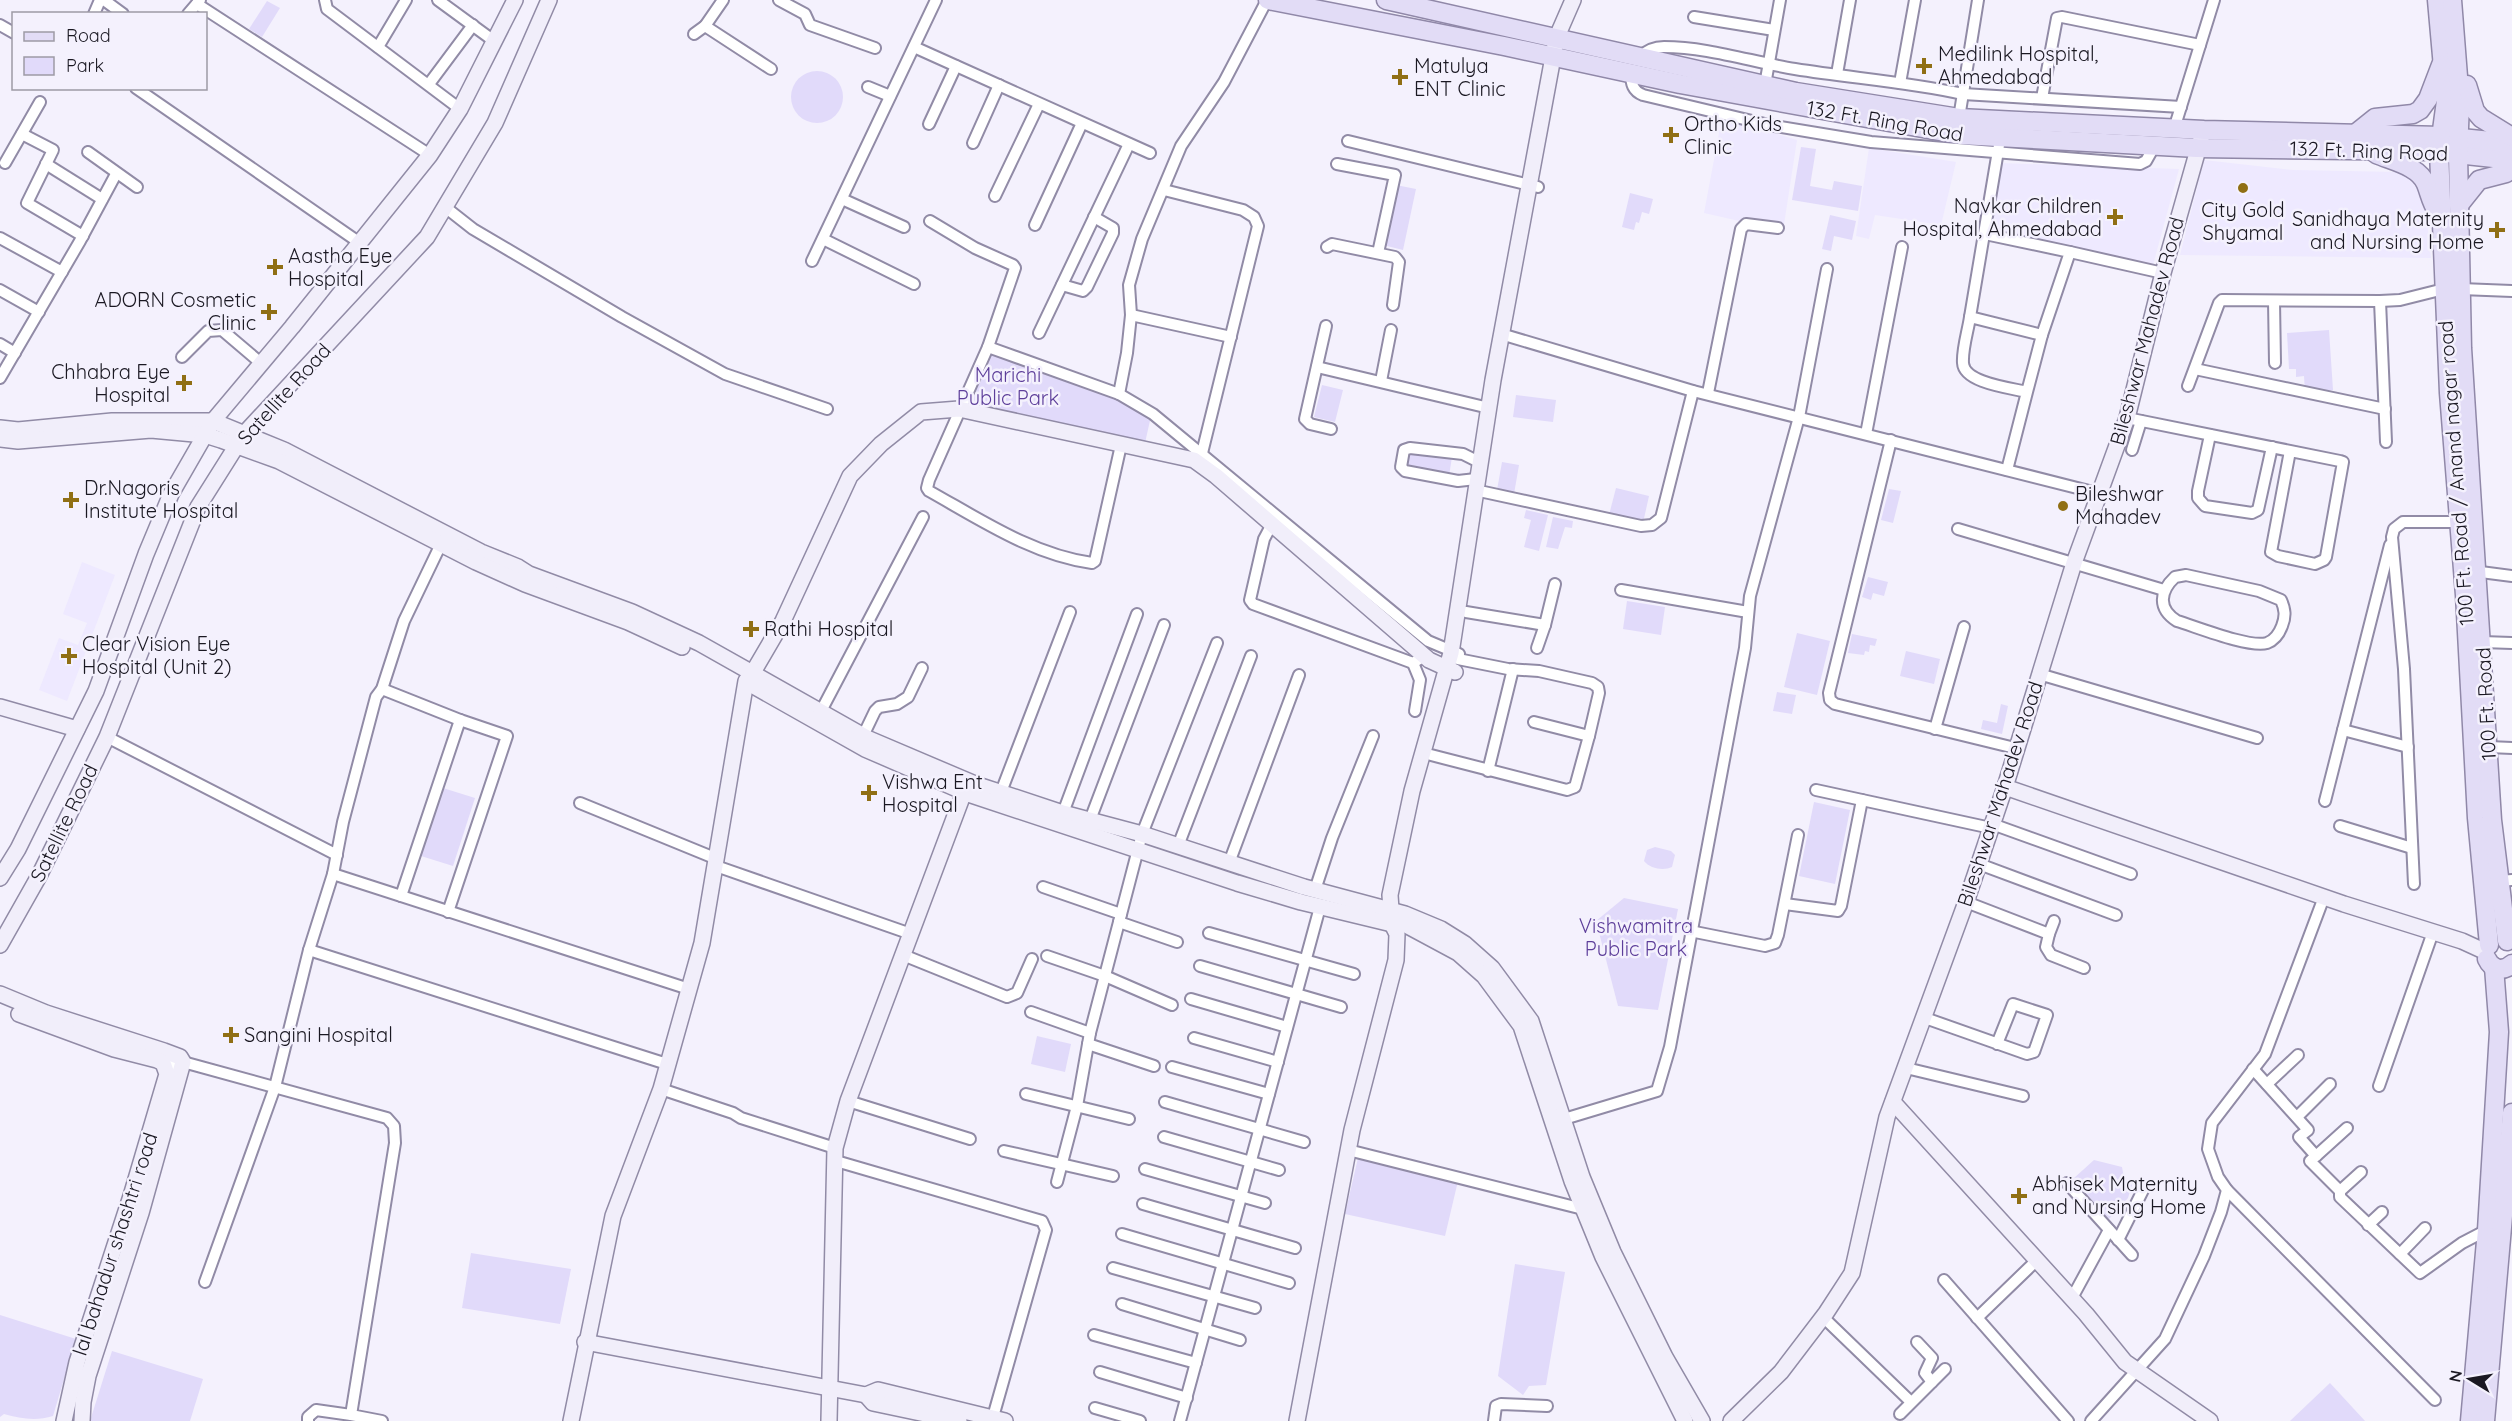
<svg xmlns="http://www.w3.org/2000/svg" width="2512" height="1421" font-family="Quicksand,sans-serif">
	<style>
		.built { fill: #eee9ff }
		.green { fill: #e1dafa }
		.lines { fill: none; stroke-linecap: round; stroke-linejoin: round }
		.street-casing { stroke: #918ba6; stroke-width: 14 }
		.secondary-casing { stroke: #918ba6; stroke-width: 18 }
		.primary-casing { stroke: #9088a8; stroke-width: 21 }
		.street { stroke: #fff; stroke-width: 10 }
		.secondary { stroke: #f1eefa; stroke-width: 15 }
		.primary { stroke: #e2dcf6; stroke-width: 18 }
		.poi-dot { fill: #906f14; stroke: #f4f1fd; stroke-width: 2 }
		.labels { text-anchor: middle; stroke-width: 5; stroke-linejoin: round; paint-order: stroke }
		.poi-label { font-size: 20px; fill: #1a1822; stroke: #f4f1fd; text-anchor: start }
		.street-label { font-size: 20px; fill: #1a1822; stroke: #f4f1fd }
		.park-label { font-size: 20px; fill: #5d3e9a; stroke: #f4f1fd }
	</style>
	<rect width="100%" height="100%" fill="#f4f1fd"/>
	<g class="built">
		<polygon points="1722,117 1797,140 1783,231 1704,213"/>
		<polygon points="1869,148 1956,162 1941,225 1875,215 1869,239 1856,236"/>
		<polygon points="2204,160 2293,170 2399,172 2423,182 2431,258 2180,255"/>
		<polygon points="2000,163 2179,169 2153,265 1983,228"/>
		<polygon points="82,562 115,575 67,701 39,690 59,638 78,645 87,623 63,614"/>
	</g>
	<g class="green">
		<polygon points="267,1 280,8 262,37 249,29"/>
		<circle cx="817" cy="97" r="26"/>
		<polygon points="1801,147 1816,149 1810,186 1832,190 1834,181 1862,186 1858,211 1792,200"/>
		<polygon points="1396,185 1416,189 1403,250 1383,245"/>
		<polygon points="1630,193 1653,199 1649,214 1642,212 1639,223 1636,222 1634,230 1622,227"/>
		<polygon points="1830,215 1856,221 1852,240 1834,236 1831,251 1822,249"/>
		<polygon points="2329,330 2333,390 2305,392 2304,376 2296,377 2296,369 2289,369 2287,333"/>
		<polygon points="991,350 1118,397 1151,416 1145,443 970,408"/>
		<polygon points="1322,385 1343,390 1335,422 1314,417"/>
		<polygon points="1516,395 1556,400 1553,422 1513,417"/>
		<polygon points="1406,450 1452,457 1449,476 1403,469"/>
		<polygon points="1502,462 1519,465 1514,494 1497,490"/>
		<polygon points="1616,488 1649,496 1643,523 1609,515"/>
		<polygon points="1889,489 1901,491 1893,523 1881,520"/>
		<polygon points="1526,510 1548,515 1539,551 1524,547 1531,520 1524,518"/>
		<polygon points="1553,517 1573,521 1572,528 1565,527 1558,549 1546,547"/>
		<polygon points="1868,577 1888,582 1884,596 1873,593 1871,600 1862,597"/>
		<polygon points="1627,601 1665,607 1661,635 1623,629"/>
		<polygon points="1797,633 1830,641 1817,695 1784,687"/>
		<polygon points="1852,634 1877,639 1875,646 1870,645 1869,652 1865,651 1864,655 1848,653"/>
		<polygon points="1906,651 1940,659 1934,684 1900,676"/>
		<polygon points="1777,692 1796,695 1792,714 1773,711"/>
		<polygon points="2001,704 2008,706 2002,734 1981,729 1983,720 1997,723"/>
		<polygon points="443,788 475,798 453,866 421,856"/>
		<polygon points="1814,802 1850,810 1835,884 1799,876"/>
		<path d="M1655 847 1671 851 1675 855 1672 867C1664 871 1650 869 1644 861L1647 850Z"/>
		<polygon points="1624,898 1678,909 1658,1010 1618,1006 1596,921"/>
		<polygon points="1037,1036 1071,1044 1065,1072 1031,1064"/>
		<polygon points="1358,1158 1458,1181 1445,1236 1345,1214"/>
		<polygon points="2094,1160 2122,1167 2124,1178 2132,1185 2128,1198 2109,1219 2073,1179"/>
		<polygon points="471,1253 571,1269 560,1324 462,1308"/>
		<polygon points="1515,1264 1565,1272 1546,1385 1529,1386 1523,1395 1498,1376"/>
		<path d="M0 1315 76 1339 53 1416C37 1421 21 1419 4 1414L0 1417Z"/>
		<polygon points="112,1351 203,1379 190,1421 90,1421"/>
		<polygon points="2330,1383 2365,1421 2290,1421"/>
	</g>
	<g class="lines">
		<g class="street-casing">
			<g id="street">
				<polyline points="104,0 123,14"/>
				<polyline points="325,0 327,9 460,109"/>
				<polyline points="438,0 494,41"/>
				<polyline points="723,0 705,26 771,69"/>
				<polyline points="779,0 805,14 810,25 875,48"/>
				<polyline points="197,4 430,155"/>
				<polyline points="94,14 100,0"/>
				<polyline points="188,14 200,0"/>
				<polyline points="1694,17 1774,30"/>
				<polyline points="0,25 14,33"/>
				<polyline points="694,34 705,26"/>
				<polyline points="378,47 406,0"/>
				<polyline points="914,47 1150,153"/>
				<path d="M1640 57C1647 50 1654 47 1664 47 1708 47 1752 62 1795 69 1851 78 1908 82 1963 94L2181 107"/>
				<path d="M1631 73C1631 84 1633 91 1643 95L1769 125 1871 142 2140 164 2146 161 2155 145"/>
				<polyline points="1837,74 1850,0"/>
				<polyline points="1900,83 1915,0"/>
				<polyline points="429,84 473,25"/>
				<polyline points="1765,85 1780,0"/>
				<polyline points="868,87 890,96"/>
				<polyline points="136,88 360,243"/>
				<polyline points="2042,98 2057,18 2062,17 2200,45"/>
				<polyline points="1959,118 1978,0"/>
				<polyline points="929,124 956,66"/>
				<polyline points="2174,129 2214,0"/>
				<polyline points="22,134 53,150 27,203 83,236"/>
				<polyline points="1348,141 1538,187"/>
				<polyline points="973,143 999,85"/>
				<polyline points="88,152 137,187"/>
				<polyline points="5,163 40,102"/>
				<polyline points="46,164 102,199"/>
				<polyline points="1337,164 1395,175 1378,253"/>
				<polyline points="1164,190 1243,210 1254,217 1258,226 1202,453"/>
				<polyline points="995,196 1039,104"/>
				<polyline points="842,199 904,227"/>
				<polyline points="445,207 473,229 622,317 725,374 827,409"/>
				<path d="M930 221 975 248 1013 265 1015 268 988 347 929 480 927 488 929 491C981 520 1033 555 1092 563L1095 561 1121 445"/>
				<polyline points="1035,225 1082,123"/>
				<polyline points="1985,234 2070,252 2042,335"/>
				<polyline points="0,238 62,272"/>
				<polyline points="823,239 914,284"/>
				<polyline points="1327,247 1332,244 1395,257 1399,262 1393,305"/>
				<polyline points="2070,252 2163,273"/>
				<polyline points="812,261 936,0"/>
				<polyline points="1062,285 1083,291 1087,287 1113,233 1113,228 1094,217"/>
				<polyline points="2461,289 2512,291"/>
				<polyline points="0,290 39,312"/>
				<polyline points="2274,301 2275,363"/>
				<polyline points="2380,301 2386,442"/>
				<polyline points="1131,315 1231,337"/>
				<polyline points="1970,317 1999,145"/>
				<polyline points="1326,326 1305,419 1310,424 1331,429"/>
				<polyline points="1039,333 1129,144"/>
				<polyline points="1501,334 1693,391 2101,494"/>
				<polyline points="0,344 15,353"/>
				<polyline points="988,347 1119,394 1153,414 1428,641 1459,654"/>
				<polyline points="182,357 208,331 222,330 262,364"/>
				<polyline points="1317,367 1489,408"/>
				<polyline points="2195,369 2385,409"/>
				<polyline points="0,378 80,241 116,174"/>
				<polyline points="1381,381 1391,330"/>
				<polyline points="2188,386 2219,303 2222,300 2380,301 2400,300 2444,289"/>
				<polyline points="1708,393 1741,229 1746,224 1778,228"/>
				<polyline points="1119,394 1127,353 1131,315 1129,285 1142,239 1181,146 1224,82 1267,0"/>
				<polyline points="2127,418 2340,461 2343,462 2326,557 2324,560 2315,564 2278,556 2271,552 2290,451"/>
				<polyline points="1866,434 1902,247"/>
				<polyline points="2210,435 2198,491 2198,498 2205,506 2252,513 2258,510 2272,447"/>
				<polyline points="1891,440 1829,693 1830,700 1835,704 2015,748"/>
				<polyline points="2132,450 2141,421"/>
				<path d="M2007 470 2027 392C2011 388 1964 383 1963 363 1962 349 1968 331 1970 317L2042 335 2027 392"/>
				<polyline points="1476,479 1458,481 1405,471 1401,467 1404,450 1410,448 1463,454 1479,462"/>
				<polyline points="1484,492 1641,526 1652,525 1661,518 1693,391"/>
				<polyline points="1272,524 1264,539 1250,600 1253,604 1413,663 1424,656"/>
				<polyline points="1958,529 2164,590"/>
				<polyline points="2473,571 2512,576"/>
				<path d="M2186 575 2259 591 2281 600C2285 609 2286 616 2282 626 2279 634 2275 640 2267 643 2249 648 2197 627 2177 621 2158 609 2159 592 2175 577Z"/>
				<polyline points="1621,590 1748,612"/>
				<polyline points="1466,612 1545,625 1555,584"/>
				<polyline points="2482,642 2512,643"/>
				<polyline points="1537,648 1545,625"/>
				<polyline points="1458,659 1508,669 1539,671 1592,683 1598,687 1599,693 1589,736 1534,722"/>
				<polyline points="1413,663 1420,680 1415,711"/>
				<polyline points="2039,674 2257,738"/>
				<polyline points="382,689 460,720"/>
				<polyline points="820,713 923,517"/>
				<polyline points="1935,729 1964,627"/>
				<polyline points="2343,730 2408,747"/>
				<polyline points="863,736 875,711 879,707 897,704 908,697 922,668"/>
				<polyline points="107,737 337,855"/>
				<polyline points="2489,747 2512,748"/>
				<polyline points="1431,755 1567,790 1575,787 1589,736"/>
				<polyline points="1488,771 1513,669"/>
				<polyline points="1816,790 1991,828"/>
				<polyline points="1001,792 1070,612"/>
				<polyline points="2325,801 2390,545"/>
				<polyline points="580,803 717,859"/>
				<polyline points="1063,813 1137,614"/>
				<polyline points="1090,820 1164,625"/>
				<polyline points="1992,824 2131,874"/>
				<polyline points="2340,826 2412,848"/>
				<polyline points="1178,846 1251,656"/>
				<polyline points="1229,863 1299,675"/>
				<polyline points="1979,864 2116,915"/>
				<polyline points="716,866 911,934"/>
				<polyline points="333,874 689,989"/>
				<polyline points="2500,881 2512,880"/>
				<polyline points="2414,884 2404,669 2392,537 2394,529 2403,522 2459,522"/>
				<polyline points="1043,887 1121,914"/>
				<polyline points="1315,890 1332,838 1373,736"/>
				<polyline points="401,896 460,720 507,736 448,912"/>
				<polyline points="1966,902 2049,934 2046,947 2051,955 2084,968"/>
				<polyline points="1785,904 1838,911 1841,906 1862,800"/>
				<polyline points="1119,922 1177,942"/>
				<polyline points="1690,931 1765,946 1775,943 1778,935 1798,835"/>
				<polyline points="1209,933 1354,974"/>
				<polyline points="2049,934 2054,921"/>
				<polyline points="309,950 667,1064"/>
				<polyline points="903,955 1007,997 1017,993 1032,959"/>
				<polyline points="1047,956 1105,976 1172,1005"/>
				<polyline points="1200,966 1341,1007"/>
				<polyline points="1191,999 1287,1027"/>
				<polyline points="1031,1012 1090,1033 1142,834 1217,643"/>
				<polyline points="1925,1018 2027,1054 2034,1052 2047,1015 2013,1004 1997,1044"/>
				<polyline points="1194,1038 1278,1062"/>
				<polyline points="1088,1044 1154,1066"/>
				<polyline points="166,1067 183,1062 387,1118 394,1126 395,1143 351,1415 382,1421"/>
				<polyline points="1172,1067 1269,1094"/>
				<polyline points="1906,1068 2023,1096"/>
				<polyline points="2253,1069 2308,1130 2299,1137 2316,1156 2310,1161 2340,1191 2340,1197 2420,1273 2462,1243 2487,1230"/>
				<polyline points="2267,1084 2298,1055"/>
				<polyline points="2379,1086 2433,932"/>
				<polyline points="661,1089 733,1113 741,1118 835,1148"/>
				<polyline points="1026,1094 1129,1119"/>
				<polyline points="848,1101 970,1139"/>
				<polyline points="1165,1102 1304,1142"/>
				<polyline points="2297,1117 2330,1084"/>
				<polyline points="1564,1119 1657,1091 1670,1047 1745,648 1750,596 1799,417 1827,269"/>
				<polyline points="1164,1137 1279,1170"/>
				<polyline points="1348,1150 1583,1209"/>
				<polyline points="1004,1151 1113,1176"/>
				<polyline points="2316,1156 2347,1128"/>
				<polyline points="836,1161 1042,1221 1046,1230 993,1417"/>
				<polyline points="1145,1169 1265,1203"/>
				<polyline points="1057,1182 1077,1106 1090,1033"/>
				<polyline points="2067,1183 2132,1255"/>
				<polyline points="2227,1190 2435,1400"/>
				<polyline points="2340,1191 2361,1172"/>
				<polyline points="1143,1204 1295,1248"/>
				<polyline points="2368,1225 2382,1212"/>
				<polyline points="1122,1234 1289,1283"/>
				<polyline points="2118,1240 2145,1186"/>
				<polyline points="2400,1254 2425,1228"/>
				<polyline points="1113,1268 1255,1308"/>
				<polyline points="1944,1280 2068,1421"/>
				<polyline points="205,1282 275,1087 309,950 333,874 343,822 376,697 382,689 404,621 441,544"/>
				<polyline points="2072,1298 2109,1230"/>
				<polyline points="1122,1304 1240,1340"/>
				<polyline points="1823,1317 1911,1402"/>
				<polyline points="1977,1318 2037,1260"/>
				<polyline points="1094,1335 1196,1363"/>
				<polyline points="1917,1342 1932,1358 1925,1373 1932,1382"/>
				<polyline points="1100,1372 1187,1398"/>
				<polyline points="1095,1408 1140,1421"/>
				<polyline points="1900,1414 1945,1369"/>
				<polyline points="308,1421 308,1417 316,1410 351,1415"/>
				<polyline points="1180,1421 1320,907"/>
				<polyline points="1494,1421 1496,1406 1501,1404 1547,1406"/>
				<polyline points="2091,1421 2165,1339 2204,1256 2221,1212 2227,1190 2218,1177 2208,1149 2212,1123 2265,1054 2324,897"/>
			</g>
		</g>
		<g class="secondary-casing">
			<g id="secondary">
				<polyline points="0,428 18,430 112,421 213,421 284,450 481,552 518,567 529,574 632,612 699,643 869,739 975,784 1063,813 1142,834 1304,887 1405,914 1441,929 1465,944 1492,968 1531,1021 1582,1177 1613,1252 1665,1357 1702,1421"/>
				<polyline points="0,439 18,441 151,430 205,435 221,440 279,461 476,562 525,584 628,622 682,647"/>
				<polyline points="750,684 865,749 971,795 1237,883 1301,902 1392,924 1404,924 1458,953 1484,976 1521,1026 1572,1181 1603,1257 1685,1421"/>
				<polyline points="0,707 77,729"/>
				<polyline points="2005,787 2344,904 2462,941 2486,952"/>
				<polyline points="0,878 18,849 96,691 146,554 171,494 213,421 292,327 430,155 460,109 515,0"/>
				<polyline points="0,945 39,876 107,737 198,507 244,434 427,237 495,123 549,0"/>
				<polyline points="0,994 46,1013 164,1051 180,1057 183,1062 141,1213 88,1376 83,1402 82,1421"/>
				<polyline points="19,1014 114,1049 157,1060 163,1063 167,1074 131,1196 77,1362 64,1421"/>
				<polyline points="1893,1102 2086,1314 2125,1362 2210,1421"/>
				<polyline points="585,1342 866,1395 878,1390 1005,1421"/>
				<polyline points="866,1395 873,1403 959,1421"/>
				<polyline points="571,1421 613,1216 661,1089 702,943 746,681 752,674 783,621 850,476 881,444 921,412 959,409 1194,460 1216,476 1429,660 1455,672"/>
				<polyline points="829,1421 835,1148 848,1101 967,784"/>
				<polyline points="1297,1421 1352,1130 1396,960 1397,934 1392,924 1390,895 1412,791 1451,653 1493,380 1553,57 1556,39 1573,0"/>
				<polyline points="1731,1421 1781,1372 1826,1313 1852,1273 1887,1117 1966,902 2005,787 2074,563 2127,418 2163,273 2201,139"/>
			</g>
		</g>
		<g class="primary-casing">
			<g id="primary">
				<polyline points="1268,0 1504,46 1680,84 1961,135 2197,148 2429,151 2512,160"/>
				<polyline points="1386,0 1796,92 1959,118 2204,130 2441,136 2512,143"/>
				<polyline points="2437,0 2446,101 2439,152 2449,393 2465,595 2477,818 2489,945"/>
				<polyline points="2452,0 2460,102 2458,154 2462,348 2492,820 2507,941"/>
				<polyline points="2467,85 2475,111 2481,118 2512,137"/>
				<polyline points="2355,134 2375,118 2413,114 2420,110 2428,99 2441,65"/>
				<path d="M2376 154C2392 161 2419 166 2426 184 2430 194 2431 202 2437 211"/>
				<polyline points="2459,205 2479,180 2506,173 2512,169"/>
				<path d="M2487 959C2492 970 2503 972 2512 964"/>
				<polyline points="2470,1421 2487,1230 2499,1032 2494,967"/>
				<polyline points="2485,1421 2512,1113"/>
			</g>
		</g>
		<use href="#street" class="street"/>
		<use href="#secondary" class="secondary"/>
		<use href="#primary" class="primary"/>
	</g>
	<g class="poi-dot">
		<path d="M1921 57h6v6h6v6h-6v6h-6v-6h-6v-6h6z"/>
		<path d="M1397 68h6v6h6v6h-6v6h-6v-6h-6v-6h6z"/>
		<path d="M1668 126h6v6h6v6h-6v6h-6v-6h-6v-6h6z"/>
		<circle cx="2243" cy="188" r="6"/>
		<path d="M2112 208h6v6h6v6h-6v6h-6v-6h-6v-6h6z"/>
		<path d="M2494 221h6v6h6v6h-6v6h-6v-6h-6v-6h6z"/>
		<path d="M272 258h6v6h6v6h-6v6h-6v-6h-6v-6h6z"/>
		<path d="M266 303h6v6h6v6h-6v6h-6v-6h-6v-6h6z"/>
		<path d="M181 374h6v6h6v6h-6v6h-6v-6h-6v-6h6z"/>
		<path d="M68 491h6v6h6v6h-6v6h-6v-6h-6v-6h6z"/>
		<circle cx="2063" cy="506" r="6"/>
		<path d="M748 620h6v6h6v6h-6v6h-6v-6h-6v-6h6z"/>
		<path d="M66 647h6v6h6v6h-6v6h-6v-6h-6v-6h6z"/>
		<path d="M866 784h6v6h6v6h-6v6h-6v-6h-6v-6h6z"/>
		<path d="M228 1026h6v6h6v6h-6v6h-6v-6h-6v-6h6z"/>
		<path d="M2016 1187h6v6h6v6h-6v6h-6v-6h-6v-6h6z"/>
	</g>
	<g class="labels">
		<g class="poi-label">
			<text x="1938" y="61">Medilink Hospital,<tspan x="1938" dy="23">Ahmedabad</tspan></text>
			<text x="1414" y="73">Matulya<tspan x="1414" dy="23">ENT Clinic</tspan></text>
			<text x="1684" y="131">Ortho Kids<tspan x="1684" dy="23">Clinic</tspan></text>
			<text x="2102" y="213" text-anchor="end">Navkar Children<tspan x="2102" dy="23">Hospital, Ahmedabad</tspan></text>
			<text x="2243" y="217" text-anchor="middle">City Gold<tspan x="2243" dy="23">Shyamal</tspan></text>
			<text x="2484" y="226" text-anchor="end">Sanidhaya Maternity<tspan x="2484" dy="23">and Nursing Home</tspan></text>
			<text x="288" y="263">Aastha Eye<tspan x="288" dy="23">Hospital</tspan></text>
			<text x="256" y="307" text-anchor="end">ADORN Cosmetic<tspan x="256" dy="23">Clinic</tspan></text>
			<text x="170" y="379" text-anchor="end">Chhabra Eye<tspan x="170" dy="23">Hospital</tspan></text>
			<text x="84" y="495">Dr.Nagoris<tspan x="84" dy="23">Institute Hospital</tspan></text>
			<text x="2075" y="501">Bileshwar<tspan x="2075" dy="23">Mahadev</tspan></text>
			<text x="764" y="636">Rathi Hospital</text>
			<text x="82" y="651">Clear Vision Eye<tspan x="82" dy="23">Hospital (Unit 2)</tspan></text>
			<text x="882" y="789">Vishwa Ent<tspan x="882" dy="23">Hospital</tspan></text>
			<text x="244" y="1042">Sangini Hospital</text>
			<text x="2032" y="1191">Abhisek Maternity<tspan x="2032" dy="23">and Nursing Home</tspan></text>
		</g>
		<g class="street-label">
			<text transform="translate(1885 121) rotate(10)" y="7">132 Ft. Ring Road</text>
			<text transform="translate(2369 151) rotate(2)" y="7">132 Ft. Ring Road</text>
			<text transform="translate(2147 331) rotate(-75)" y="7">Bileshwar Mahadev Road</text>
			<text transform="translate(284 394) rotate(-48)" y="7">Satellite Road</text>
			<text transform="translate(2456 473) rotate(-94)" y="7">100 Ft. Road / Anand nagar road</text>
			<text transform="translate(2486 704) rotate(-93)" y="7">100 Ft. Road</text>
			<text transform="translate(2000 794) rotate(-72)" y="7">Bileshwar Mahadev Road</text>
			<text transform="translate(64 823) rotate(-64)" y="7">Satellite Road</text>
			<text transform="translate(115 1244) rotate(-72)" y="7">lal bahadur shashtri road</text>
		</g>
		<g class="park-label">
			<text x="1008" y="382">Marichi<tspan x="1008" dy="23">Public Park</tspan></text>
			<text x="1636" y="933">Vishwamitra<tspan x="1636" dy="23">Public Park</tspan></text>
		</g>
	</g>
	<rect x="12" y="12" width="195" height="78" fill="#f4f1fd" stroke="#9d9aa5" stroke-width="1.5"/>
	<rect x="24" y="32" width="30" height="9" fill="#e2dcf6" stroke="#9d9aa5" stroke-width="1.5"/>
	<text x="66" y="42" font-size="18" fill="#1a1822">Road</text>
	<rect x="24" y="57" width="30" height="18" fill="#e1dafa" stroke="#9d9aa5" stroke-width="1.5"/>
	<text x="66" y="72" font-size="18" fill="#1a1822">Park</text>
	<g transform="translate(2470 1379) rotate(281)" stroke="#f4f1fd" stroke-width="4.5" paint-order="stroke">
	<path d="M0-4.5L10 22L0 15L-10 22Z" fill="#1a1822"/>
	<text y="-9" font-size="16" font-weight="bold" text-anchor="middle" fill="#1a1822">N</text>
	</g>
</svg>
